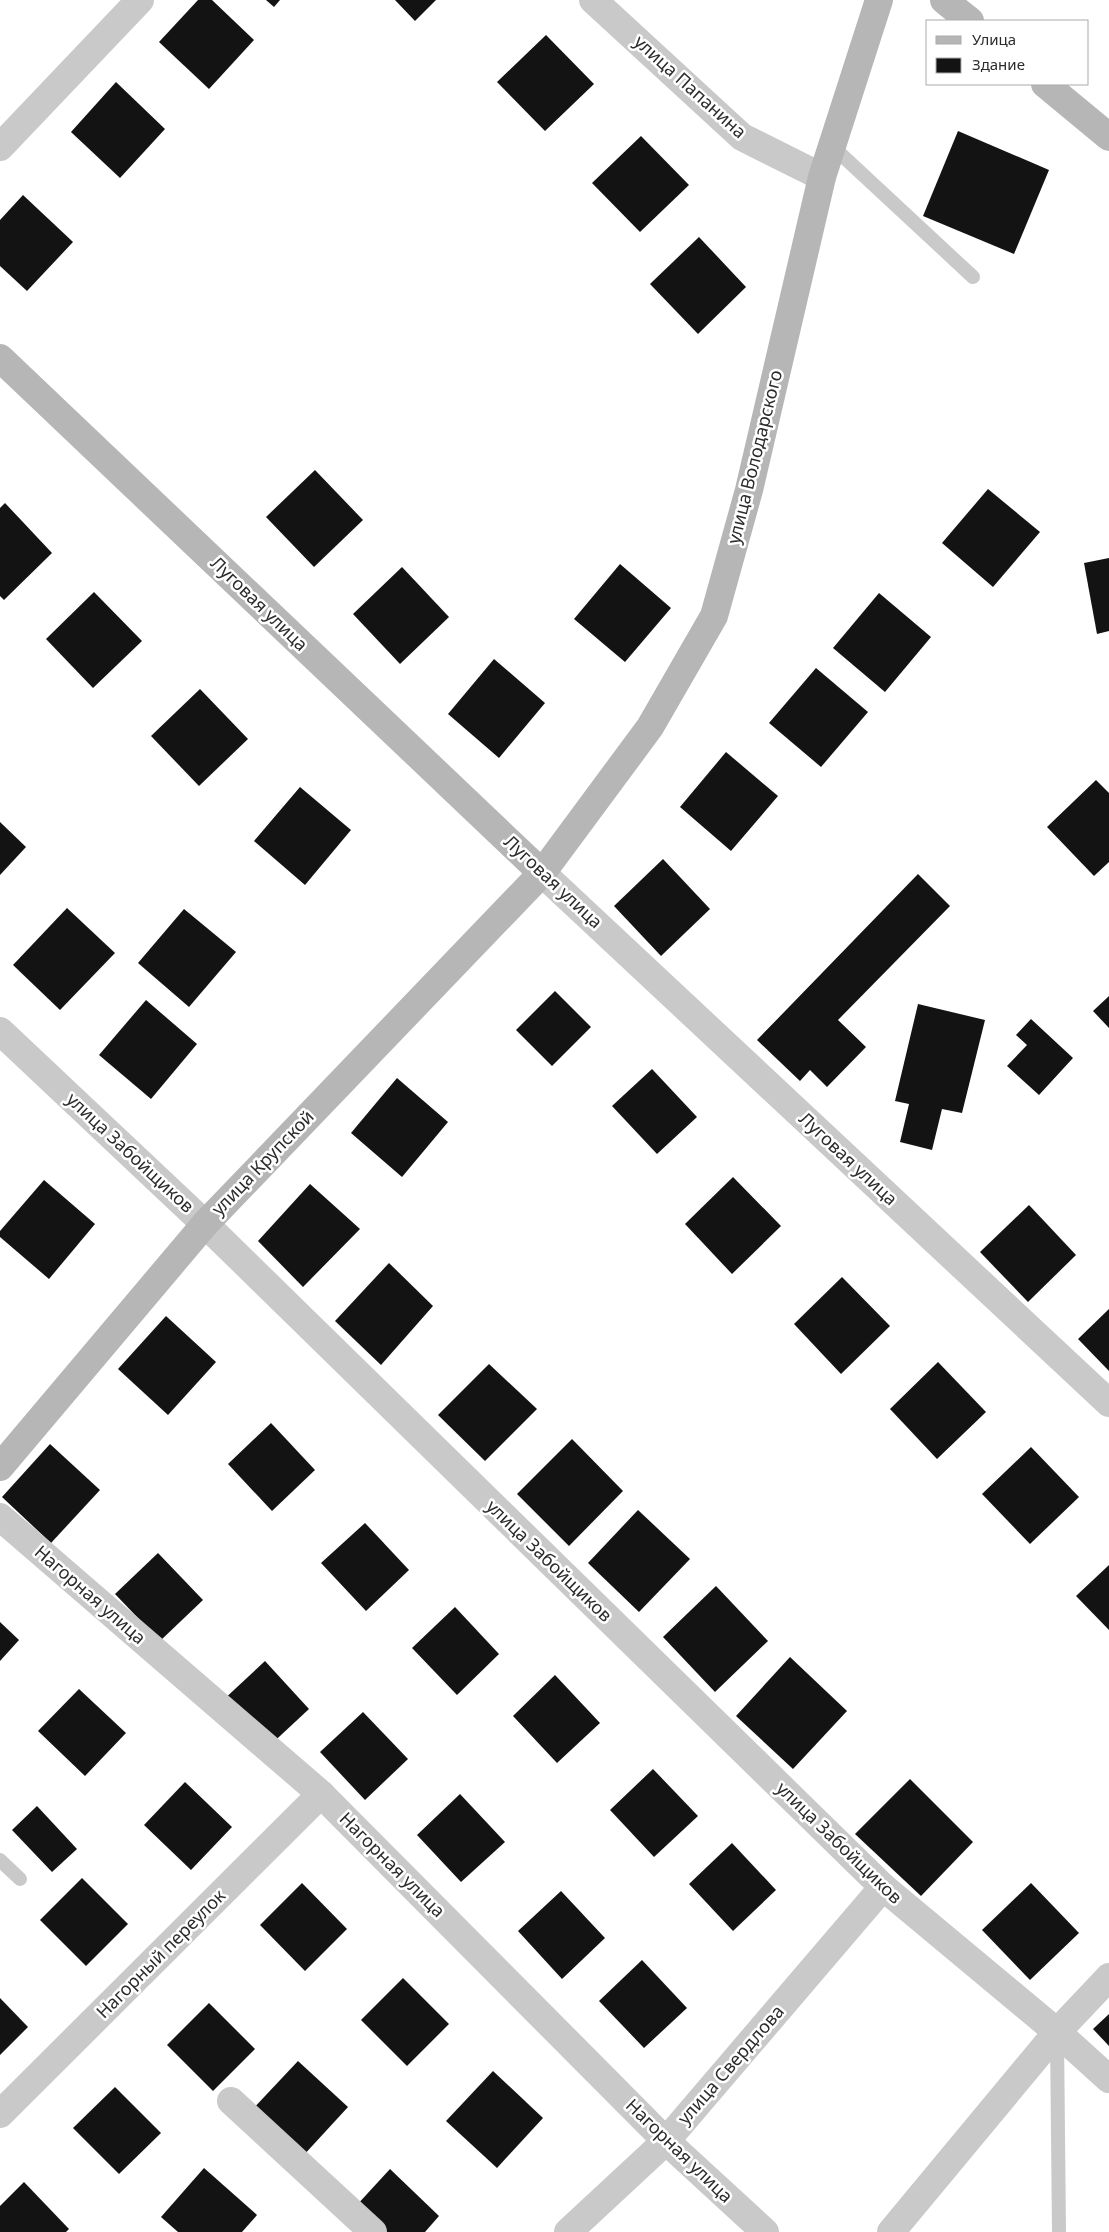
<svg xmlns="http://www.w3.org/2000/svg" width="1109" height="2232" font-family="'Noto Sans',sans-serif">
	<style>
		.building { fill: #131313 }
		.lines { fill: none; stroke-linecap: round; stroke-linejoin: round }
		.lane { stroke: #c9c9c9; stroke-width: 14 }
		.street { stroke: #c9c9c9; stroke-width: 28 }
		.secondary { stroke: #b6b6b6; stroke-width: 28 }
		.labels { text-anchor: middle; stroke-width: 5; stroke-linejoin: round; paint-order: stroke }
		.street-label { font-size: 18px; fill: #2c2c2c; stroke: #fff }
	</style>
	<rect width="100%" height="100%" fill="#fff"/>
	<g class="building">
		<polygon points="198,0 212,0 254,40 209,89 159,42"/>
		<polygon points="266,0 280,0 274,7"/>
		<polygon points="395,0 436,0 415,21"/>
		<polygon points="546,35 594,84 545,131 497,82"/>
		<polygon points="116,82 165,129 120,178 71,132"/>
		<polygon points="958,131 1049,170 1014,254 923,216"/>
		<polygon points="641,136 689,185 640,232 592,183"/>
		<polygon points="23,195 73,242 27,291 0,266 0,220"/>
		<polygon points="699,237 746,287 698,334 650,284"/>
		<polygon points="315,470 363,520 314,567 266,517"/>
		<polygon points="988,489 1040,532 993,587 942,543"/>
		<polygon points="5,503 52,553 4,600 0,596 0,508"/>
		<polygon points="1109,558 1109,631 1097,634 1084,563"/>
		<polygon points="620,564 671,608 625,662 574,619"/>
		<polygon points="402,567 449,617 400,664 353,614"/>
		<polygon points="94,592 142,641 93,688 46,639"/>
		<polygon points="879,593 931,637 885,692 833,648"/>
		<polygon points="494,659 545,703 499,758 448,714"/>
		<polygon points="816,668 868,712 821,767 769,723"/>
		<polygon points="200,689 248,739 199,786 151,736"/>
		<polygon points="726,752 778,796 731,851 680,807"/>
		<polygon points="1096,780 1109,793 1109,862 1094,876 1047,827"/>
		<polygon points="300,787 351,830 305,885 254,841"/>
		<polygon points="0,822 26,847 0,875"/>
		<polygon points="663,859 710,909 661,956 614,906"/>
		<polygon points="918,874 950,906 838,1020 866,1047 827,1087 810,1070 800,1081 757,1040"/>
		<polygon points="67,908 115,953 60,1010 13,965"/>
		<polygon points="184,909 236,952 189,1007 138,963"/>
		<polygon points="555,991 591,1027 552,1066 516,1030"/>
		<polygon points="1109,996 1109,1028 1093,1011"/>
		<polygon points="146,1000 197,1044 151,1099 99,1055"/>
		<polygon points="918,1004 985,1020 962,1113 942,1109 932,1150 900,1142 909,1104 895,1101"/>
		<polygon points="1031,1019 1073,1058 1039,1095 1007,1066 1027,1045 1016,1035"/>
		<polygon points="652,1069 697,1117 657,1154 612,1106"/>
		<polygon points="397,1078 448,1122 402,1177 351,1133"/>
		<polygon points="733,1177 781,1226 732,1274 685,1224"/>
		<polygon points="44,1180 95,1224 49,1279 0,1237 0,1231"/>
		<polygon points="310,1184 360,1229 303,1287 258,1241"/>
		<polygon points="1029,1205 1076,1255 1028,1302 980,1252"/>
		<polygon points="389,1263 433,1306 381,1365 335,1321"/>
		<polygon points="842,1277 890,1326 841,1374 794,1324"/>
		<polygon points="1109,1309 1109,1371 1078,1339"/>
		<polygon points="166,1316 216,1362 168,1415 118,1369"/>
		<polygon points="938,1362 986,1412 937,1459 890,1409"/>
		<polygon points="489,1364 537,1409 485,1461 438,1415"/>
		<polygon points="271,1423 315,1470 272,1511 228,1464"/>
		<polygon points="572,1439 623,1491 569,1546 517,1494"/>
		<polygon points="50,1444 100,1490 51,1543 2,1497"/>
		<polygon points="1031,1447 1079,1497 1030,1544 982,1494"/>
		<polygon points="638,1510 690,1559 639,1612 588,1563"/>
		<polygon points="365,1523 409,1570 366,1611 321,1563"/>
		<polygon points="158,1553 203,1600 160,1641 115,1594"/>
		<polygon points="1109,1565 1109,1630 1076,1596"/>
		<polygon points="716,1586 768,1641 715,1692 663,1637"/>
		<polygon points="455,1607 499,1654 457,1695 412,1648"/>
		<polygon points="0,1622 19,1640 0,1661"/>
		<polygon points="790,1657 847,1711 793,1769 736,1716"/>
		<polygon points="265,1661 309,1709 266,1749 221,1702"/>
		<polygon points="555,1675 600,1723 557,1763 513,1716"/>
		<polygon points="79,1689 126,1733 85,1776 38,1731"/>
		<polygon points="363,1712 408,1759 365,1800 320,1752"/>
		<polygon points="653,1769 698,1816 654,1857 610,1810"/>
		<polygon points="910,1779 973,1842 921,1896 855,1834"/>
		<polygon points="185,1782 232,1827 191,1870 144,1825"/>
		<polygon points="460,1794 505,1842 461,1882 417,1835"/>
		<polygon points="37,1806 77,1849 52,1872 12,1830"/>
		<polygon points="732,1843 776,1890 733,1931 689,1884"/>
		<polygon points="82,1878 128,1924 86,1966 40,1920"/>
		<polygon points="302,1883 347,1929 305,1971 260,1925"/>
		<polygon points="1031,1883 1079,1933 1030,1980 982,1930"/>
		<polygon points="561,1891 605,1938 562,1979 518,1931"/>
		<polygon points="642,1960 687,2008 644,2048 599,2001"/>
		<polygon points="403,1978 449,2024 407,2066 361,2020"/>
		<polygon points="0,1998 28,2027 0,2055"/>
		<polygon points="209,2003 255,2049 213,2091 167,2045"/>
		<polygon points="1109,2014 1109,2046 1093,2029"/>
		<polygon points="298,2061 348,2107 302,2157 252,2110"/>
		<polygon points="493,2071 543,2118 497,2168 446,2121"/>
		<polygon points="115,2087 161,2133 119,2174 73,2128"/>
		<polygon points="204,2168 257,2215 242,2232 178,2232 161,2217"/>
		<polygon points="390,2169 439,2216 425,2232 357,2232 344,2219"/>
		<polygon points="24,2182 69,2229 66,2232 0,2232 0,2206"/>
	</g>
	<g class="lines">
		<g class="lane">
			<polyline points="832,146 973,277"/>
			<polyline points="0,1860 20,1879"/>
			<polyline points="1057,2035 1059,2232"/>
		</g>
		<g class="street">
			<polyline points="593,0 742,137 822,177"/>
			<polyline points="0,147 140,0"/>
			<polyline points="542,873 1109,1403"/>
			<polyline points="0,1031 205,1224 883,1887 1057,2032 1109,2079"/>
			<polyline points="0,1517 321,1794 666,2141 765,2232"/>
			<polyline points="231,2101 373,2232"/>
			<polyline points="0,2114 321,1794"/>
			<polyline points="568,2232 666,2141 883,1887"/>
			<polyline points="891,2232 1057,2032 1109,1977"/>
		</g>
		<g class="secondary">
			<polyline points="944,0 970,21"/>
			<polyline points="1045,84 1109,137"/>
			<polyline points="0,358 542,873"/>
			<polyline points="0,1467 205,1224 542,873 650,727 714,616 749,490 822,177 879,0"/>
		</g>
	</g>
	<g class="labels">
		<g class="street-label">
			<text transform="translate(690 87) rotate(42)" y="6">улица Папанина</text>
			<text transform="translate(755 457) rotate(-76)" y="6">улица Володарского</text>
			<text transform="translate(259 604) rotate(44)" y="6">Луговая улица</text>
			<text transform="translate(553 882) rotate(43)" y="6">Луговая улица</text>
			<text transform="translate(130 1153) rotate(43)" y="6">улица Забойщиков</text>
			<text transform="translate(848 1159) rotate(43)" y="6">Луговая улица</text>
			<text transform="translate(263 1163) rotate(-46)" y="6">улица Крупской</text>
			<text transform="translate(549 1561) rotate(44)" y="6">улица Забойщиков</text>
			<text transform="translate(90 1595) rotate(41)" y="6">Нагорная улица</text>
			<text transform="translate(839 1843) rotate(44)" y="6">улица Забойщиков</text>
			<text transform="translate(392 1865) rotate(45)" y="6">Нагорная улица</text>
			<text transform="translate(161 1954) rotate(-45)" y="6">Нагорный переулок</text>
			<text transform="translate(731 2065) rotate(-49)" y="6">улица Свердлова</text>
			<text transform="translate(679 2151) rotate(44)" y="6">Нагорная улица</text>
		</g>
	</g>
	<rect x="926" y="20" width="162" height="65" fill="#ffffff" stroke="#ababab"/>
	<rect x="936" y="36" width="25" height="8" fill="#b6b6b6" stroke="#ababab"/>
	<text x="972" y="45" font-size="15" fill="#2c2c2c">Улица</text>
	<rect x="936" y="58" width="25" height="15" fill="#131313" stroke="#ababab"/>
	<text x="972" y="70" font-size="15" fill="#2c2c2c">Здание</text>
</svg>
